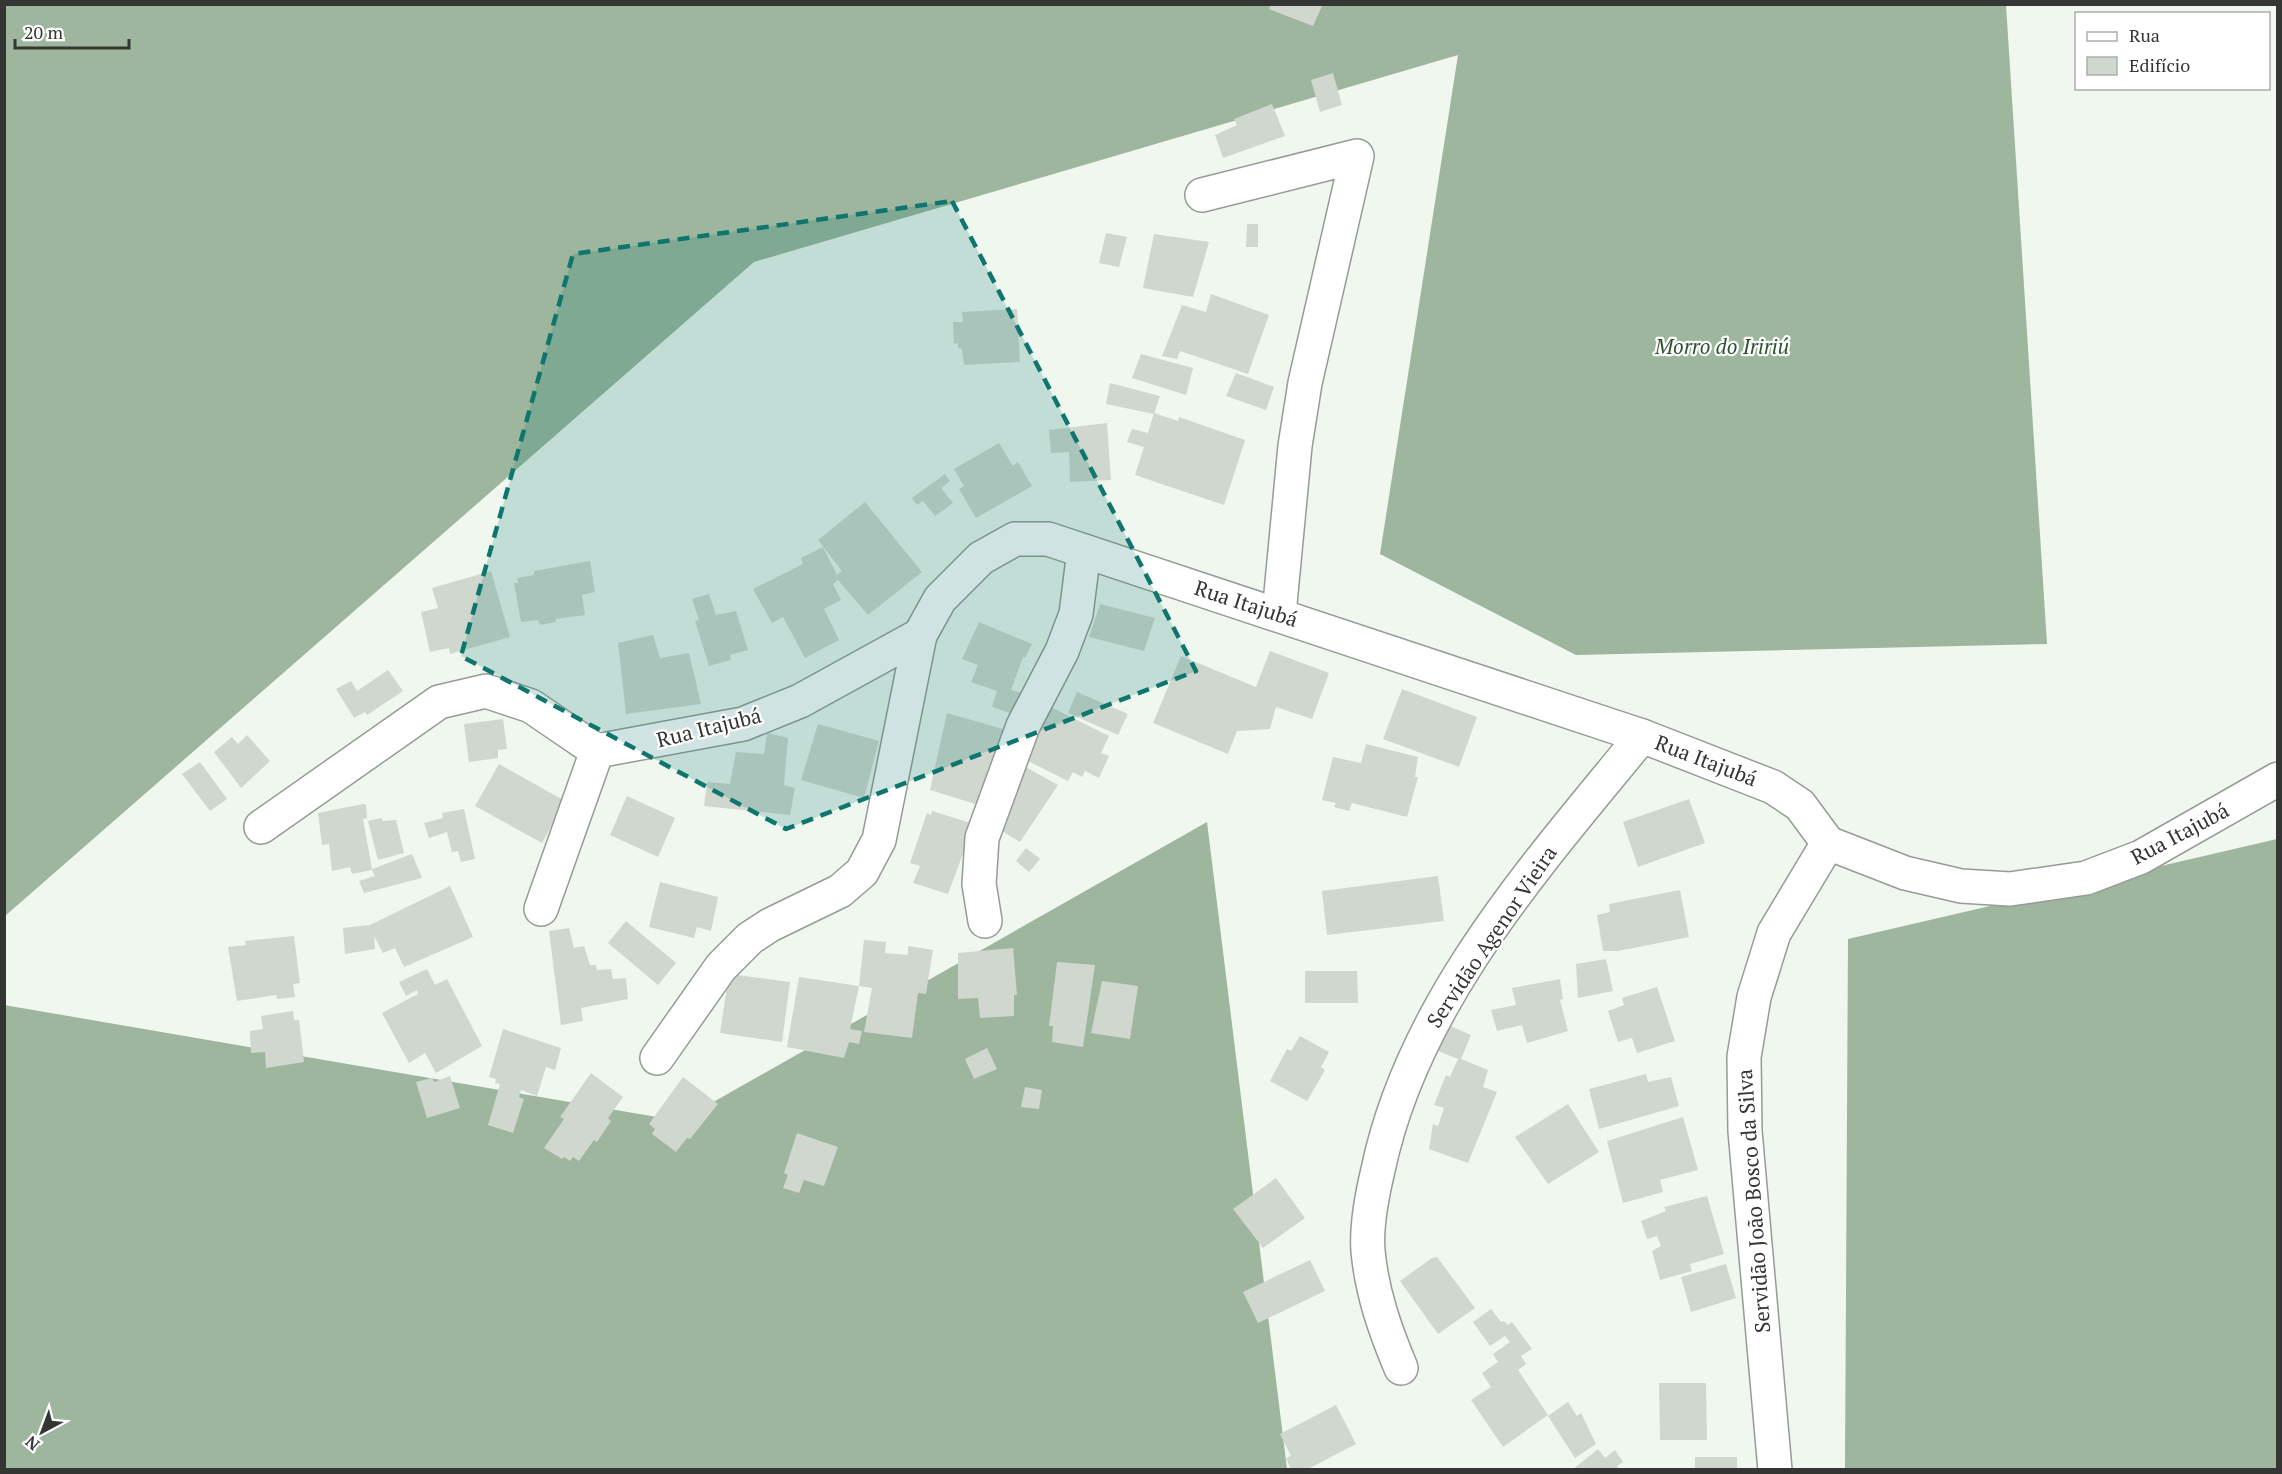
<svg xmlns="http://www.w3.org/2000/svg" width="2282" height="1474" font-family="'PT Serif',serif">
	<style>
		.forest { fill: #9db69d }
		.building { fill: #cfd7cf }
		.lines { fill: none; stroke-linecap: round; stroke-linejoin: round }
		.street-casing { stroke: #959c95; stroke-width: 36 }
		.street { stroke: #fff; stroke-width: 33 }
		.marked { fill: #0f766e; fill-opacity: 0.2; stroke: #0f766e; stroke-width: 4.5; stroke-dasharray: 12 8; stroke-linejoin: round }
		.labels { text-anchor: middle; stroke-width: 4.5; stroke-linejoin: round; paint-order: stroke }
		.park-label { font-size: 21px; font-style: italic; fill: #2d532f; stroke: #fff }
		.street-label { font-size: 21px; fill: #333633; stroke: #fff }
	</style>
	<rect width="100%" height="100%" fill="#eff7ef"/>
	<g class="forest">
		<polygon points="5,5 2006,5 2047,644 1576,655 1380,554 1458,55 754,262 5,916"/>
		<polygon points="1207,822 1287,1469 5,1469 4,1005 680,1121"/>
		<polygon points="2277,839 2277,1469 1845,1470 1848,939"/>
	</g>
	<g class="building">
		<polygon points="1271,4 1323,4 1313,26 1269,9"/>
		<polygon points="1333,73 1342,105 1320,112 1311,80"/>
		<polygon points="1272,104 1285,136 1223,158 1215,135 1237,125 1234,119"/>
		<polygon points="1247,224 1258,224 1258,247 1246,247"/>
		<polygon points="1106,233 1127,237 1119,267 1099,263"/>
		<polygon points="1154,234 1209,242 1193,297 1143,288"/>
		<polygon points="1211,294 1269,315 1248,374 1180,351 1177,359 1162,356 1182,305 1206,312"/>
		<polygon points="1017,309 1020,362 964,365 962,349 958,348 958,343 954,344 953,322 963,322 962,312"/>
		<polygon points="1141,354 1193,368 1186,395 1132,378"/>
		<polygon points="1236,373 1274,387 1266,410 1226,396"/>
		<polygon points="1110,383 1160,396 1154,414 1106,404"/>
		<polygon points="1154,413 1178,421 1179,417 1245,440 1224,505 1135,475 1144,447 1127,442 1132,429 1148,433"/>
		<polygon points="1107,423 1111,480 1070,482 1069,452 1051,453 1049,430"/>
		<polygon points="999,443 1013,466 1018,462 1032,486 976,518 959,489 964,486 954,469"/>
		<polygon points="945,474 950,481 941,488 953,503 935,516 923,501 917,505 912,498"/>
		<polygon points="865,502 922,572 868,615 838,580 833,584 841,600 824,609 839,640 805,658 783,617 772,623 753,589 803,564 801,558 823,547 837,575 842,571 818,540"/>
		<polygon points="590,561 595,592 582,595 585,615 555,619 556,622 540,625 538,620 521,622 514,583 518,583 517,578 534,575 534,571"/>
		<polygon points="491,571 510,637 450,654 449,648 430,652 421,612 438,608 432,588"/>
		<polygon points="709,594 716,615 736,611 748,650 730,655 731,660 709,666 695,621 699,620 692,599"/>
		<polygon points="1100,604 1155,618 1144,651 1089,637"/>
		<polygon points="979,622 1032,644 1025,658 1023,657 1011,690 1025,694 1016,715 992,707 997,691 971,682 978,665 962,659"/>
		<polygon points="653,635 660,658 689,653 701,704 626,714 618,643"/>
		<polygon points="1270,651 1329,673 1312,719 1276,707 1270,729 1237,731 1228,754 1153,723 1181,656 1256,687"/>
		<polygon points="388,670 403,691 367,715 365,712 354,718 336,689 351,681 357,691"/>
		<polygon points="1402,689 1477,717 1459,767 1383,739"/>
		<polygon points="1077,692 1128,714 1118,735 1068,713"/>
		<polygon points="1045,704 1109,736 1101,753 1109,756 1099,778 1085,771 1082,777 1073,772 1068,781 1020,757"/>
		<polygon points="947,713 1003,729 985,807 930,790"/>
		<polygon points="503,719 507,749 498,750 498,758 469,762 464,724"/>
		<polygon points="818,724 879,741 864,798 801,780"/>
		<polygon points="767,733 788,738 784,785 795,788 790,815 704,806 707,782 730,784 736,752 764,754"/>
		<polygon points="247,735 270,761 241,788 214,752 232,737 238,744"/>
		<polygon points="1366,744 1418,757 1415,777 1418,777 1407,817 1352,803 1349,811 1334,807 1336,803 1322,800 1333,757 1361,763"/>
		<polygon points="200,762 227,799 210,811 182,774"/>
		<polygon points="499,764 565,801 542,843 475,806"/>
		<polygon points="1024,766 1058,785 1020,842 997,828"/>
		<polygon points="627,796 675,818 658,857 610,835"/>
		<polygon points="1689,799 1705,843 1638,867 1623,822"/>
		<polygon points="363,804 366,805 367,818 363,819 372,869 412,854 422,878 364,893 359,881 375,876 372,870 352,874 350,867 332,871 329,844 322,845 318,813"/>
		<polygon points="464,809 475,859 461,862 458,851 452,852 447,832 429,838 424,823 443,818 442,813"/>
		<polygon points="932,811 974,824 948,894 913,883 920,866 910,863 927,813 931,815"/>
		<polygon points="382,818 382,821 396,820 404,853 378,860 368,821"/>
		<polygon points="1026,848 1040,859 1029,872 1016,861"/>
		<polygon points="1438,876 1444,921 1327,935 1322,891"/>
		<polygon points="660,882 718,897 711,931 697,927 694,938 649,927"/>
		<polygon points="450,886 473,937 404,967 395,948 383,953 374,936 375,949 345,954 343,928 370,925"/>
		<polygon points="1680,890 1689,937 1618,951 1603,951 1597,915 1610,912 1609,904"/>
		<polygon points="626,921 676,963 658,985 608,943"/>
		<polygon points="569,928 574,948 584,946 590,965 596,965 597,970 611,969 613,979 626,978 628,999 581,1008 583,1021 561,1025 549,931"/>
		<polygon points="294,936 300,983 293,984 295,997 277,999 276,995 237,1001 228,947 246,945 245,941"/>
		<polygon points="864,940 886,942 885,953 908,955 908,946 933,950 926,994 918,993 912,1038 864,1032 872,988 859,986"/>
		<polygon points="1013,948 1017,995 1014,995 1014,1016 980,1018 978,998 958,999 958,953"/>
		<polygon points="1606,959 1613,991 1578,998 1576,964"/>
		<polygon points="1057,962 1095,965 1083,1047 1052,1042 1053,1026 1049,1026"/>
		<polygon points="427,969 435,985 447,979 482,1046 436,1073 425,1053 409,1063 382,1013 418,994 417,990 406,996 399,982"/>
		<polygon points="1305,971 1357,971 1358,1003 1305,1003"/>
		<polygon points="729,974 790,982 782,1042 720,1033"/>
		<polygon points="799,977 859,986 850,1029 862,1031 859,1044 849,1042 844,1058 787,1047"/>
		<polygon points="1560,979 1563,999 1560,1000 1568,1031 1527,1043 1522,1025 1497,1031 1491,1010 1516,1005 1512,988"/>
		<polygon points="1102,981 1138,986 1130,1039 1091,1033"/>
		<polygon points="1657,987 1675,1041 1637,1053 1632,1038 1618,1042 1608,1011 1624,1005 1622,998"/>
		<polygon points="293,1011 294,1020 299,1020 304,1062 266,1068 265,1052 251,1053 250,1031 263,1029 261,1016"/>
		<polygon points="1448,1025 1471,1035 1461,1059 1488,1070 1483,1087 1497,1092 1468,1163 1429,1149 1433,1124 1438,1126 1444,1108 1434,1105 1446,1075 1450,1077 1458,1059 1438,1051"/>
		<polygon points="503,1029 561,1048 555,1070 546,1067 537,1096 521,1090 519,1097 524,1099 513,1133 488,1125 500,1084 495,1083 496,1079 489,1077"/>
		<polygon points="1300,1036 1329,1052 1321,1067 1325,1070 1307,1101 1270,1081 1287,1049 1291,1051"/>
		<polygon points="987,1048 997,1069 974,1079 965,1059"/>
		<polygon points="591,1073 623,1097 608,1118 611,1121 597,1142 594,1140 579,1161 573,1157 570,1161 564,1157 562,1159 544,1148 564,1119 560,1117"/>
		<polygon points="1646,1074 1648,1082 1671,1077 1679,1106 1599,1129 1589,1089"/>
		<polygon points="450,1076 460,1108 427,1118 416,1082 432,1078 434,1082"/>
		<polygon points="683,1077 718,1104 690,1139 687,1138 676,1152 652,1134 655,1129 649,1124"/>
		<polygon points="1025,1087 1042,1090 1039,1109 1021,1107"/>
		<polygon points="1568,1104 1599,1152 1548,1184 1515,1137"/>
		<polygon points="1683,1117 1698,1170 1660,1180 1663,1192 1623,1203 1607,1141"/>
		<polygon points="797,1133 838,1147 824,1186 804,1180 799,1193 783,1188 788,1175 784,1173"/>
		<polygon points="1276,1178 1305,1218 1263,1248 1233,1209"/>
		<polygon points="1707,1196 1724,1254 1690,1264 1692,1271 1660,1280 1652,1251 1661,1246 1657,1236 1647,1239 1641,1221 1666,1211 1664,1207"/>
		<polygon points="1437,1257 1475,1308 1438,1334 1400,1281 1432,1258"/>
		<polygon points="1310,1260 1325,1291 1258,1323 1243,1292"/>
		<polygon points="1726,1264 1736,1298 1691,1312 1681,1277"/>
		<polygon points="1491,1309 1501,1322 1504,1321 1508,1325 1512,1322 1532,1349 1521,1356 1526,1364 1518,1370 1548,1415 1503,1447 1471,1400 1491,1387 1482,1373 1498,1362 1493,1354 1510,1342 1505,1336 1490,1346 1473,1322"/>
		<polygon points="1659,1383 1706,1383 1707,1440 1660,1440"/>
		<polygon points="1568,1402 1577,1416 1581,1413 1596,1444 1575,1458 1548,1416"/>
		<polygon points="1336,1405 1356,1444 1306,1470 1291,1470 1286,1458 1291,1456 1280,1434"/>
		<polygon points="1598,1449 1605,1458 1615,1450 1623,1462 1617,1466 1620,1470 1572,1470"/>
		<rect x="1695" y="1457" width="42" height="13"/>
	</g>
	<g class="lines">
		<g class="street-casing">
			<g id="street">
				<polyline points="1202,195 1357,156 1305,383 1295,446 1279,614"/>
				<polyline points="261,827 439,702 486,691 531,706 597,751 743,724 800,701 920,635 940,599 981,558 1015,539 1048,539 1642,736 1773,787 1800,805 1828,843 1905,873 1961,886 2010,889 2086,878 2141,857 2278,779"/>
				<polyline points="541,909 597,751"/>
				<polyline points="985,921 979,884 982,838 1023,726 1062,651 1076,614 1084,551"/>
				<polyline points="657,1058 721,967 750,938 770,925 840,891 862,872 879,840 920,635"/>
				<path d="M1401 1368C1385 1330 1372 1293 1368 1251 1366 1225 1372 1195 1378 1170 1413 1002 1536 866 1642 736"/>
				<polyline points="1775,1470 1745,1131 1744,1057 1754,997 1774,933 1828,843"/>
			</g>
		</g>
		<use href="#street" class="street"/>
	</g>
	<path class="marked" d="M952 201 1196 671 786 829 461 656 573 254Z"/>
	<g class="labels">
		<g class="park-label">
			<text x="1722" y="354">Morro do Iririú</text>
		</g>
		<g class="street-label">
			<text transform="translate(1246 604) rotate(18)" y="7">Rua Itajubá</text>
			<text transform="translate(709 728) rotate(-14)" y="7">Rua Itajubá</text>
			<text transform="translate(1706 761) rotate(21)" y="7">Rua Itajubá</text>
			<text transform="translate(2180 834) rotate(-28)" y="7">Rua Itajubá</text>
			<text transform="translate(1492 937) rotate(-56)" y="7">Servidão Agenor Vieira</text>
			<text transform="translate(1754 1201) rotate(-94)" y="7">Servidão João Bosco da Silva</text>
		</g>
	</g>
	<rect width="2282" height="1474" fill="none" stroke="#333633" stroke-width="12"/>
	<rect x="2075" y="12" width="195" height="78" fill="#ffffff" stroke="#adafad" stroke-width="1.5"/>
	<rect x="2087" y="32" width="30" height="9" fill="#ffffff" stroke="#adafad" stroke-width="1.5"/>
	<text x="2129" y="42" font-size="18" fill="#333633">Rua</text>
	<rect x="2087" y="57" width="30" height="18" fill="#cfd7cf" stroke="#adafad" stroke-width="1.5"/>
	<text x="2129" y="72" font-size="18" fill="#333633">Edifício</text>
	<g transform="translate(42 1432) rotate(221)" stroke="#ffffff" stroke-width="4.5" paint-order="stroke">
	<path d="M0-4.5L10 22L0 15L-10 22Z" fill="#333633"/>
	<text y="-9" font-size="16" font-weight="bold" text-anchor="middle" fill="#333633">N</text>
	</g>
	<path d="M15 39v9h114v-9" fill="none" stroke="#333633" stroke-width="3"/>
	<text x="24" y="39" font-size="18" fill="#333633" stroke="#ffffff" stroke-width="4.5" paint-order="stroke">20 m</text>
</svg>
